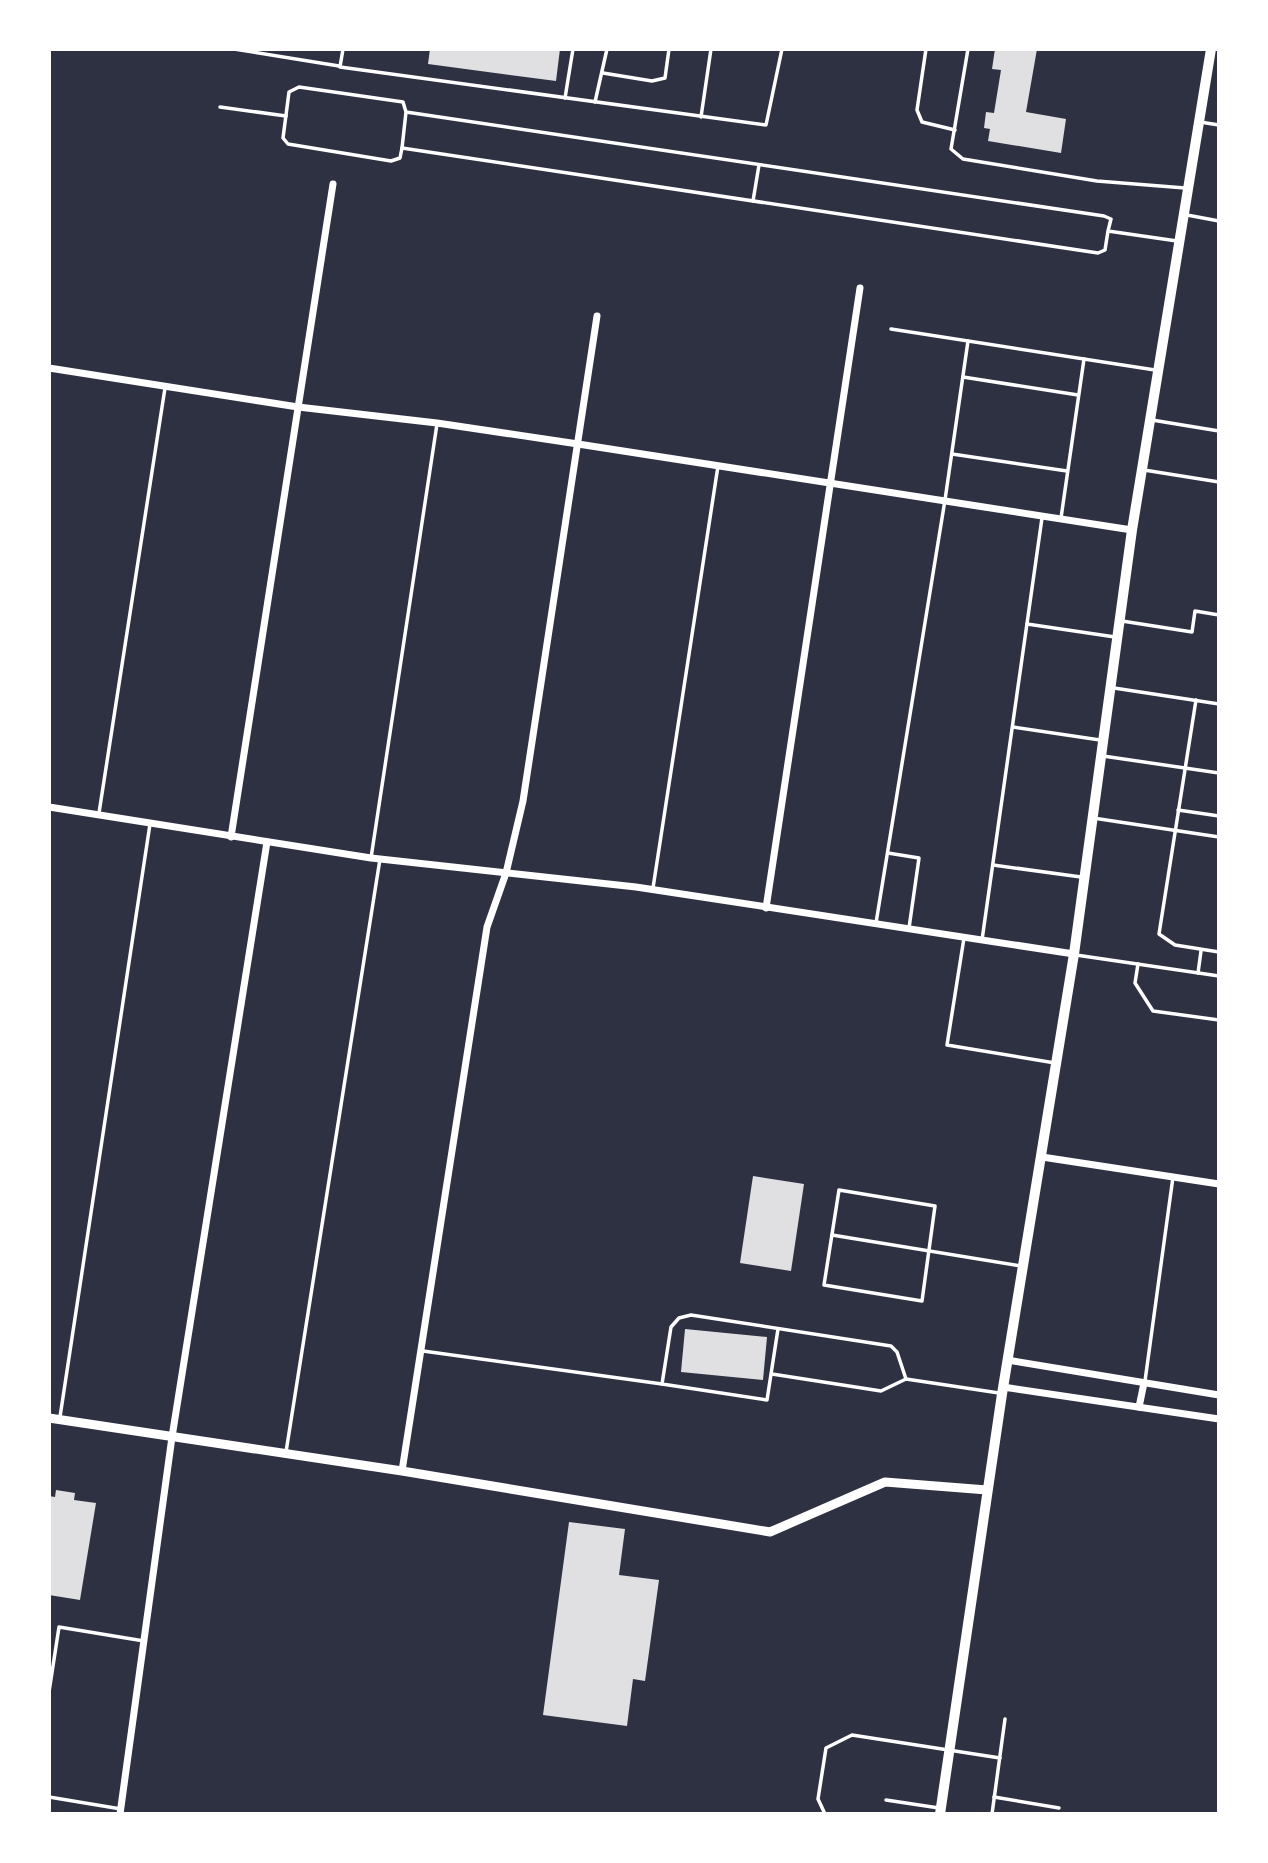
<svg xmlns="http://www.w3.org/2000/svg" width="1268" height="1863" font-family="'PT Sans',sans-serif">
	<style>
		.building { fill: #e0e0e3 }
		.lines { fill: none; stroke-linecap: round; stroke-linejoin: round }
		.service { stroke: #fff; stroke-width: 3.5 }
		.minor { stroke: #fff; stroke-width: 7 }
		.tertiary { stroke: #fff; stroke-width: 9 }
		.primary { stroke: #fff; stroke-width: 10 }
	</style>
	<rect width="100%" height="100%" fill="#2d3142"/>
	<g class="building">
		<polygon points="430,49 560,49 556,81 428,64"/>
		<polygon points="995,49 1037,49 1026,112 1066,119 1061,153 988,141 990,129 984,128 986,112 994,113 1001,70 992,69"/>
		<polygon points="753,1176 804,1184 791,1271 740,1263"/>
		<polygon points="685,1329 767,1337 763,1380 681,1372"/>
		<polygon points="56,1490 75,1493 74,1500 96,1503 80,1600 49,1595 49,1496 55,1497"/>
		<polygon points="569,1522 625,1529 619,1575 659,1580 645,1681 633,1679 627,1726 543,1715"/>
	</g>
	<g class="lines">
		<g class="service">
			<polyline points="234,49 339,66"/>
			<polyline points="343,49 340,67 766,125 782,49"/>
			<polyline points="926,49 917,110 922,122 955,130"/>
			<polyline points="968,49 951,149 963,159 1097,181 1185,188"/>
			<polyline points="603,73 652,81 665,78 669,49"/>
			<polyline points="565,98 573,49"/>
			<polyline points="595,102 607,49"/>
			<polyline points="220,107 286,116"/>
			<polyline points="701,117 711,49"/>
			<polyline points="1200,122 1219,125"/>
			<polyline points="402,148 406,112"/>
			<polyline points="753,201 759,165"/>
			<polyline points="1187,215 1219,221"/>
			<polyline points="1108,231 1111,219 1104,216 406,112 403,102 299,87 289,92 283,138 288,144 391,161 400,158 402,148 1098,253 1105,250 1108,231 1177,241"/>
			<polyline points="891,329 1155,370"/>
			<polyline points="963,377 1078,395"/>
			<polyline points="1152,420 1219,431"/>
			<polyline points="952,454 1067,471"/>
			<polyline points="1144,470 1219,482"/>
			<polyline points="1061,518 1084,359"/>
			<polyline points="1122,621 1192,632 1195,611 1219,615"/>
			<polyline points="1027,624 1115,637"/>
			<polyline points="1114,688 1219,704"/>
			<polyline points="1196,700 1159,934 1175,945 1219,952"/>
			<polyline points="1013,727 1100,740"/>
			<polyline points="1103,756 1219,773"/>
			<polyline points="1178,810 1219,816"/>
			<polyline points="99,813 165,388"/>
			<polyline points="1093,818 1219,837"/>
			<polyline points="888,853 919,858 909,928"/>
			<polyline points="371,858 437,424"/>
			<polyline points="993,865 1081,877"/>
			<polyline points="653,888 718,466"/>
			<polyline points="876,923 945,500 968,341"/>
			<polyline points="964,938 947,1045 1055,1063"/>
			<polyline points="982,940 1042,518"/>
			<polyline points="1076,955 1219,976"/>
			<polyline points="1138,964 1135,983 1153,1011 1219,1020"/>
			<polyline points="1198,973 1201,951"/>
			<polygon points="839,1190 935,1206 922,1301 824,1285"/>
			<polyline points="832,1235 1021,1266"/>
			<polyline points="778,1329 767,1400 662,1384 671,1327 679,1318 691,1315 891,1346 897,1352 906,1379"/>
			<polyline points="423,1351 662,1384"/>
			<polyline points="772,1374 881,1391 906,1379 999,1393"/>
			<polyline points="1145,1381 1173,1177"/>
			<polyline points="60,1417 150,824"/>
			<polyline points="286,1452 380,859"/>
			<polyline points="49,1692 59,1627 144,1641"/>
			<polyline points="49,1797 121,1809"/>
			<polyline points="994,1797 1059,1808"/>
			<polyline points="886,1800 939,1808"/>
			<polyline points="825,1814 818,1799 826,1748 852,1735 1000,1758"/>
			<polyline points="992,1814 1005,1719"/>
		</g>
		<g class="minor">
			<polyline points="49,368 298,407 437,423 578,444 1132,530"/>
			<polyline points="49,807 371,858 636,887 1074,954"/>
			<polyline points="231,837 333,184"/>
			<polyline points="766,908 860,288"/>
			<polyline points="1042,1157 1219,1184"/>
			<polyline points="1007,1360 1219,1395"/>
			<polyline points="1003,1387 1219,1419"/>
			<polyline points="1139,1407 1144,1383"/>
			<polyline points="402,1471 487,927 506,873 523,801 597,316"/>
			<polyline points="120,1814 172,1437 267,842"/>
		</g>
		<polyline class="tertiary" points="49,1418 402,1471 770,1532 885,1482 987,1490"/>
		<polyline class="primary" points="940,1814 1002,1394 1074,954 1132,530 1211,49"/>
	</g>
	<rect width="1268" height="1863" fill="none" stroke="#ffffff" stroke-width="102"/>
</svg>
